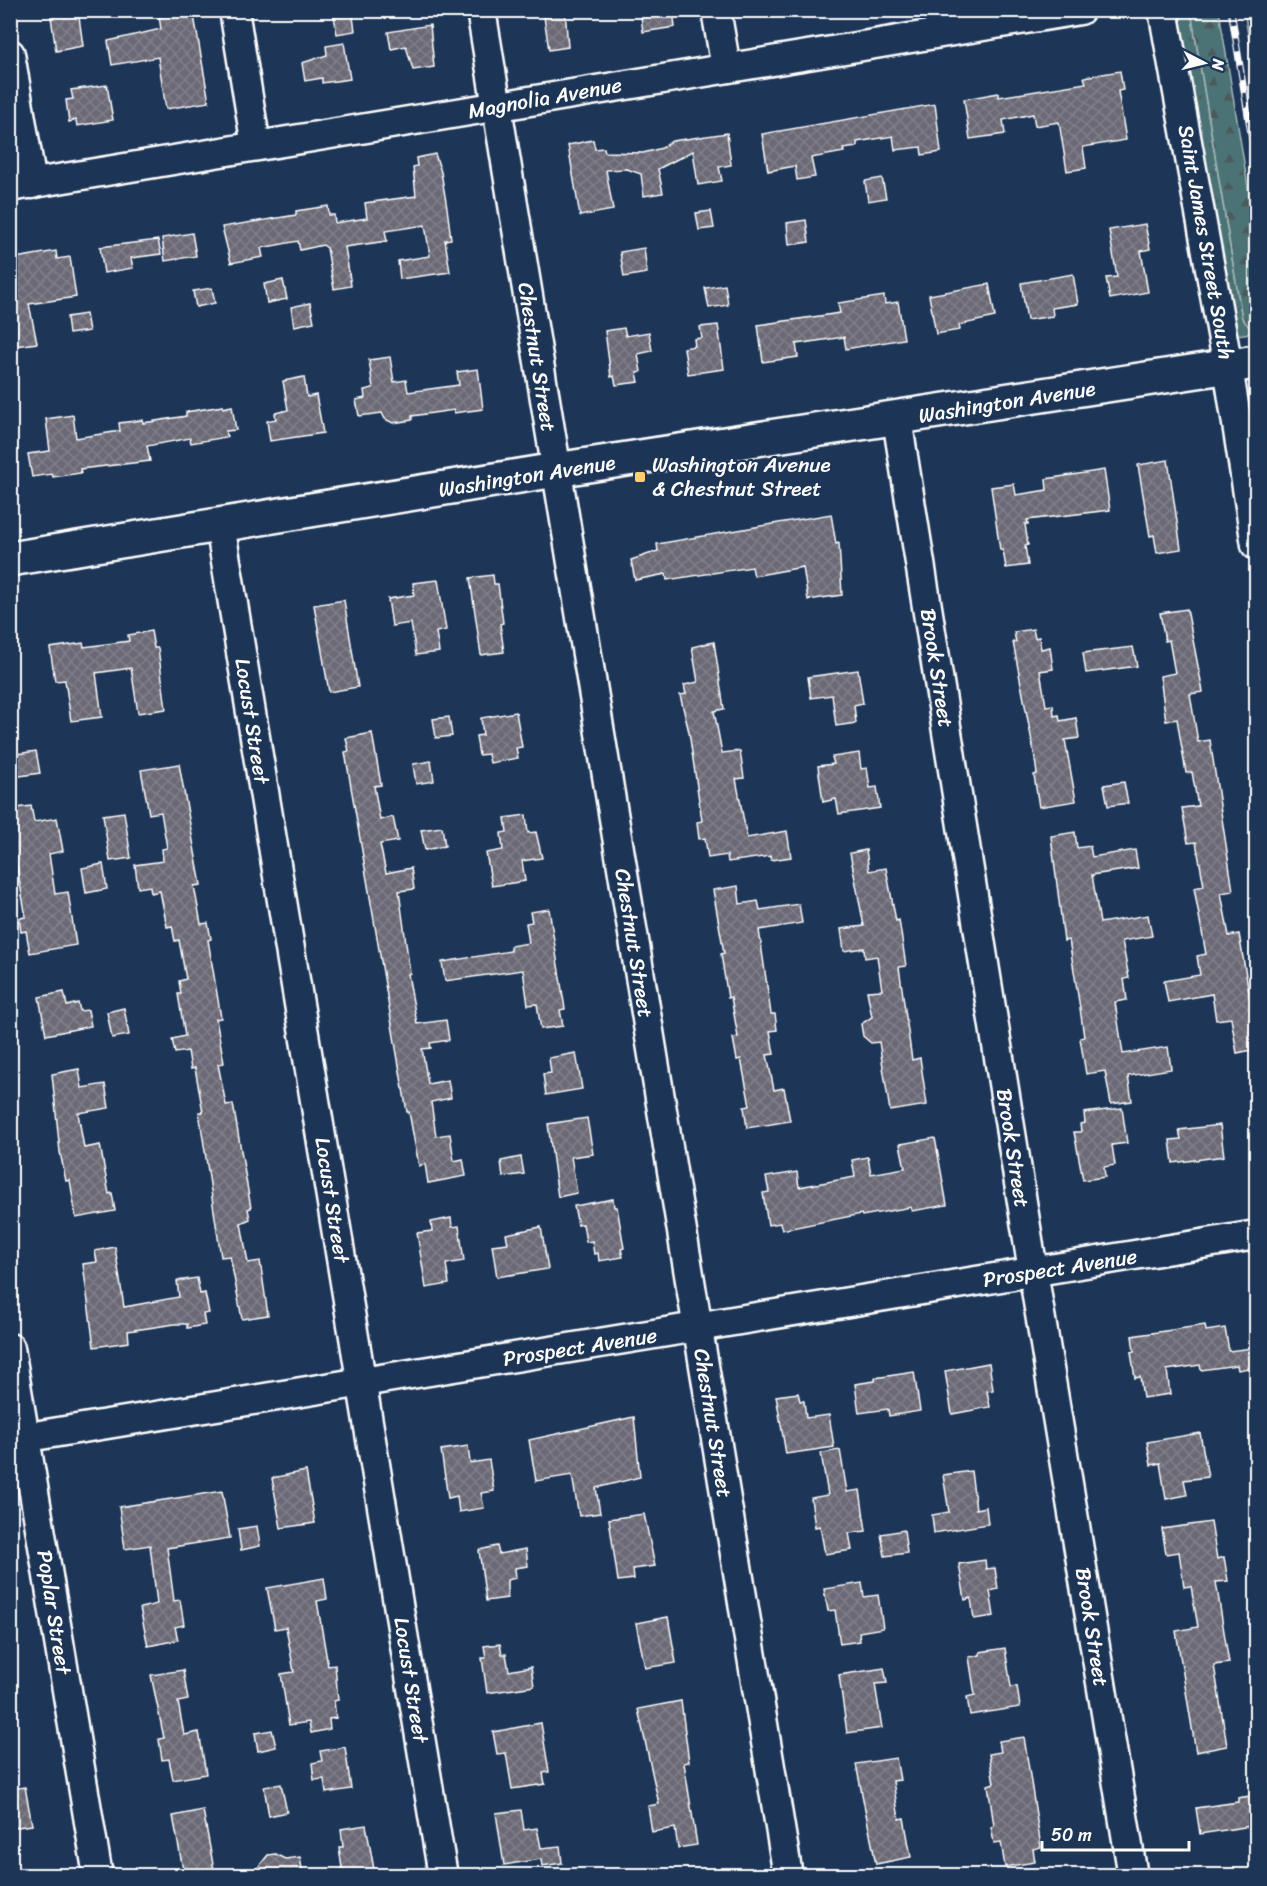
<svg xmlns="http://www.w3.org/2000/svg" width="1267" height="1886" font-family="Sriracha,sans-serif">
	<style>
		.grass { fill: url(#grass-tufts); stroke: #a6b9ba; stroke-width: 1.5 }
		.forest { fill: url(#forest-firs); stroke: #a6b9ba; stroke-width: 1.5 }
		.building { fill: url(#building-cross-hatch); stroke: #fff; stroke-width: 1.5 }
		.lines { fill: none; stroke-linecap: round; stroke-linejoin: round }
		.minor-casing { stroke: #fff; stroke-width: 33 }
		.major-casing { stroke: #fff; stroke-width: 38 }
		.minor { stroke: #1d3557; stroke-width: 28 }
		.major { stroke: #1d3557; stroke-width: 33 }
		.rail-casing { stroke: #fff; stroke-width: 7 }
		.rail { stroke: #1d3557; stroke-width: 4.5; stroke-dasharray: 14; stroke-linecap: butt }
		.poi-dot { fill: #ffd166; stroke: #1d3557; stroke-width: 2 }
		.labels { text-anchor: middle; stroke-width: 4.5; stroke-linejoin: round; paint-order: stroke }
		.street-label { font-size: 21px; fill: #fff; stroke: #1d3557 }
		.poi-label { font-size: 21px; fill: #fff; stroke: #1d3557; text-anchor: start }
	</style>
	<defs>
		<pattern id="grass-tufts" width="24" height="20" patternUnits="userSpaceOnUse" patternTransform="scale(1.5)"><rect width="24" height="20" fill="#4c7376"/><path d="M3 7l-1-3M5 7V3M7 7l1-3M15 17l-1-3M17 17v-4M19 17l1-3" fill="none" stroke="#4c5a5b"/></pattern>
		<pattern id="forest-firs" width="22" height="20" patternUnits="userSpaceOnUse" patternTransform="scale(1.5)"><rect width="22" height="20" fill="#4c7376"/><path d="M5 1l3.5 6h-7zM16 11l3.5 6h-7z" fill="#4c5a5b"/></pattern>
		<pattern id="building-cross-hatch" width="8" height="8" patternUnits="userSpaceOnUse" patternTransform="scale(1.5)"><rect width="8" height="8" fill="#6b6974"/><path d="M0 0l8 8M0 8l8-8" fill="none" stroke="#818089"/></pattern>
	</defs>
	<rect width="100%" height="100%" fill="#1d3557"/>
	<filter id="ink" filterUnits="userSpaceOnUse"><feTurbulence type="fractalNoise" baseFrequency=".0167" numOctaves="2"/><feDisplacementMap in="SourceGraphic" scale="12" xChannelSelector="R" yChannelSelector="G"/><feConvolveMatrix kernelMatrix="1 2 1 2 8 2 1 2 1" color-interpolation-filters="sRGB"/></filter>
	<g filter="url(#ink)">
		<polygon class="grass" points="1159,11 1191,11 1242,318 1254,333 1209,338"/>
		<g class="forest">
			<polygon points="1191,11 1219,11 1252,211 1256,265 1256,327 1254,333 1242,318"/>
			<polygon points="1244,11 1256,11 1256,81"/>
		</g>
		<g class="building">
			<polygon points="50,10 78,10 83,46 56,51"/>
			<polygon points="158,10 193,10 209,102 166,109 158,57 112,65 108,41 161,29"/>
			<polygon points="333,10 352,10 355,31 337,34"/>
			<polygon points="543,10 565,10 568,47 549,50"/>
			<polygon points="653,10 673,10 675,27 643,32 641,16 653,14"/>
			<polygon points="430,25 434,67 413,70 406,46 391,49 388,32"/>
			<polygon points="344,43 350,79 322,83 322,78 305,81 302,63 327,55 326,46"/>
			<polygon points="1120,71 1123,90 1118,91 1126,140 1083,147 1086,168 1067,171 1059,122 1035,126 1033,114 1003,120 1005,134 970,139 964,99 998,93 999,97 1086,83 1084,77"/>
			<polygon points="107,85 113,120 77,126 76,120 69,122 66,100 73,99 71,90"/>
			<polygon points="935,104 941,152 922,155 921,147 895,150 893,136 857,142 857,147 843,149 844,152 811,158 815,177 797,180 795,166 768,171 762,134"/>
			<polygon points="727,133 731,165 719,167 722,181 698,185 693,151 658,169 663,193 644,196 641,174 627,169 606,170 613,210 580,216 568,145 593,140 595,149 604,148 605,152 643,153 662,148 672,141"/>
			<polygon points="435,154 441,172 447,208 451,239 445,240 450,272 400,279 398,261 430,256 425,225 385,231 387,241 345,247 351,286 334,289 327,248 323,245 300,250 298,241 261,248 263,257 231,263 222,227 296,215 296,211 328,206 329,215 334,215 335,223 367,218 365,203 416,196 413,167 417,166 416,158"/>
			<polygon points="882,178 886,198 868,201 865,181"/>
			<polygon points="711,211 714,228 699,230 696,213"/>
			<polygon points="806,220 809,242 789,245 787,223"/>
			<polygon points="1145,224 1150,249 1141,251 1148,292 1110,299 1106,278 1117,277 1109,230"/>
			<polygon points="192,233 196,256 165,261 162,238"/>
			<polygon points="158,240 161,254 131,258 133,268 104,273 100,247"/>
			<polygon points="644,248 647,273 624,277 620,252"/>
			<polygon points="56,251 57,259 70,257 76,297 29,304 37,343 15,346 10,317 10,259"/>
			<polygon points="1073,274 1078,304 1052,308 1053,316 1027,320 1021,283"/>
			<polygon points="283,280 287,299 267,303 264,284"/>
			<polygon points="989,284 995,317 959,325 960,330 936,334 929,295"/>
			<polygon points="725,285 728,305 709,308 705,288"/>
			<polygon points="212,288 215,303 196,307 193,291"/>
			<polygon points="884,296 885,304 898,302 904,339 846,349 844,337 796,344 798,357 763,362 758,325 840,313 838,303"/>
			<polygon points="310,303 314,322 294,326 291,307"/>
			<polygon points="86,314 89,331 69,334 67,317"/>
			<polygon points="718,325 724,369 688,374 684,348 695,346 694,339 702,338 700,327"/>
			<polygon points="624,328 626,336 649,332 652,351 638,354 641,372 637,373 639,382 616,385 614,376 611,377 605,331"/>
			<polygon points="390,357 394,382 406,380 408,392 459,385 457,372 478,369 483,409 454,413 454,410 412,416 412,420 393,423 385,419 382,413 359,416 356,400 365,398 364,390 373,388 369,360"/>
			<polygon points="304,377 307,397 316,395 323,433 270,441 267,421 276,419 275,413 288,410 283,381"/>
			<polygon points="223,406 223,408 232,406 236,430 226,431 227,437 191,443 190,438 147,446 150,461 80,469 81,473 53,477 52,474 32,477 28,454 50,451 46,419 73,415 76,438 120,431 119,423 143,420 143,423 186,416 186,412"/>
			<polygon points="1168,460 1181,549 1157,553 1154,535 1150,536 1138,465"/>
			<polygon points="1104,470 1110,510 1027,520 1028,524 1025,524 1028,545 1025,546 1028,565 1006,568 1003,550 1000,550 991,487 1014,484 1016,495 1047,490 1046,479"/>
			<polygon points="831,514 836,544 839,543 842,595 808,600 803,567 754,576 752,567 667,580 666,574 635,580 631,560 658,551 657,544"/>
			<polygon points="493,575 494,584 498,584 503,623 500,624 504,652 481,655 470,578"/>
			<polygon points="438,580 446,630 436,632 439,652 416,655 411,623 392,626 388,599 414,595 413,583"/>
			<polygon points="344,600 358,687 329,692 314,605"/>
			<polygon points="1187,609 1203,692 1190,694 1198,742 1210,740 1233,891 1221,893 1229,936 1239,934 1250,999 1252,999 1254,1011 1257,1011 1257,1049 1237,1053 1231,1018 1216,1020 1212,994 1168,1002 1164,981 1200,975 1197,956 1206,954 1194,888 1204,886 1196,842 1188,843 1182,808 1198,806 1192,772 1186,773 1177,719 1166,721 1160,676 1175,673 1169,640 1165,641 1160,613"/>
			<polygon points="1033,629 1035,638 1039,637 1041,649 1050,647 1053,669 1040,671 1046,706 1053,705 1054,716 1059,715 1060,721 1076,718 1079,738 1065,740 1076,801 1039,807 1034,775 1037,774 1034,752 1013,642 1016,642 1014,632"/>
			<polygon points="151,631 154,648 158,648 166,709 138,713 131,668 96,673 102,717 71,721 65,680 55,681 50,648 83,643 84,647 129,641 128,635"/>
			<polygon points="714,642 724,709 714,711 722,753 740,751 744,778 736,779 747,838 787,831 791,857 771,860 770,856 728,862 727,855 708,858 705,838 699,839 697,822 702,821 689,732 680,695 686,694 684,685 698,682 692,647"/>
			<polygon points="1133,647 1137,666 1086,673 1083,653"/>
			<polygon points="858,670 863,703 854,705 856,723 836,726 832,695 811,698 808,677"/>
			<polygon points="516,712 522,747 516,748 518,758 490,763 488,754 479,755 476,736 483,735 481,718"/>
			<polygon points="449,717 452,736 436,738 433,719"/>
			<polygon points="372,733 381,785 374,786 380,820 393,817 398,841 380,844 386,873 411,868 414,889 399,891 410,973 408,974 417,1024 446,1020 449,1040 430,1043 431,1048 422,1049 428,1084 448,1080 451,1098 431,1102 436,1136 450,1134 454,1161 463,1159 466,1176 428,1183 425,1164 419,1166 409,1112 407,1112 345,752 349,751 346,738"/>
			<polygon points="36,751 40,773 13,777 10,755"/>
			<polygon points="859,753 861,769 867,768 870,788 877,787 880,808 839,814 836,799 823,802 818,766 834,764 832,757"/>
			<polygon points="431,761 434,781 416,784 413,764"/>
			<polygon points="179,764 201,885 194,886 201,924 208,923 211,939 208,940 221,1018 216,1019 224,1063 218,1064 226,1105 233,1104 251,1208 248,1209 250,1219 241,1223 248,1263 260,1261 268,1315 242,1319 230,1256 221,1257 199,1112 203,1112 195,1068 191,1069 188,1051 175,1053 172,1039 185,1036 178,994 181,994 179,981 186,979 179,940 175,941 172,926 167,927 160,891 151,893 150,886 138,888 135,865 163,861 162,849 167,848 161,812 149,814 141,770"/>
			<polygon points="1124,782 1128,803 1108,806 1104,785"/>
			<polygon points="31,806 34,822 57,818 63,851 49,854 55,894 68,892 76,945 30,953 26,931 21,932 19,918 26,917 10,829 10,809"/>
			<polygon points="124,812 131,858 110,861 103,815"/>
			<polygon points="526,815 528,833 536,832 542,858 522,861 525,881 492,886 486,853 503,850 501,833 507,832 505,818"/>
			<polygon points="442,827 445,846 425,850 421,830"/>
			<polygon points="1075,832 1077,848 1090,846 1092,857 1135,850 1138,868 1092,875 1100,923 1148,915 1152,936 1122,941 1129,978 1124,979 1127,1000 1115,1002 1123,1054 1168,1047 1171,1069 1128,1076 1132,1101 1111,1104 1105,1071 1086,1074 1080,1038 1084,1037 1080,1008 1069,940 1064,941 1051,836"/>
			<polygon points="866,850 869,871 886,868 896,921 899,920 906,966 899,967 912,1060 920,1058 927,1105 890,1111 879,1042 871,1043 863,1036 861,1024 872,1017 867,991 882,990 877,956 865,958 864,948 844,951 841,929 864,926 850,853"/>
			<polygon points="103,864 107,889 86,893 82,868"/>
			<polygon points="738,886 740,904 758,901 760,910 799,904 802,923 759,930 771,1014 775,1014 777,1030 770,1031 774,1054 767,1055 774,1090 784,1088 790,1121 747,1128 744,1107 750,1106 741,1059 737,1060 733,1038 738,1037 731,997 728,998 721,954 724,953 713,890"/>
			<polygon points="549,909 565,1009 560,1010 563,1026 541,1029 537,1004 528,1005 523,970 445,981 442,962 511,951 510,946 529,943 526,923 532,922 530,912"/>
			<polygon points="64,992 67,1006 78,1003 80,1011 88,1010 91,1026 46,1035 39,997"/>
			<polygon points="124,1008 129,1035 112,1038 107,1012"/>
			<polygon points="576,1053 582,1089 546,1095 543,1074 551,1073 549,1058"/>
			<polygon points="79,1069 82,1088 105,1084 109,1108 78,1113 84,1148 100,1145 109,1194 112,1193 115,1211 76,1218 70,1180 66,1181 60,1152 52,1074"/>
			<polygon points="1122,1108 1127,1143 1112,1145 1115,1165 1104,1167 1105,1177 1083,1180 1074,1132 1081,1132 1080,1124 1085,1123 1084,1113"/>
			<polygon points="587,1118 593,1154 571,1157 577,1193 558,1197 548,1124"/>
			<polygon points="1220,1125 1224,1156 1173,1163 1170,1140 1181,1139 1179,1130"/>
			<polygon points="935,1138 947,1205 912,1211 911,1207 862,1216 861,1214 782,1230 780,1223 768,1225 763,1193 769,1192 766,1177 797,1172 799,1187 855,1177 852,1160 868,1157 871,1174 905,1168 900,1144"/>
			<polygon points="521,1157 524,1174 503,1177 501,1161"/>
			<polygon points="613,1199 614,1207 617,1207 624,1248 621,1249 623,1257 599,1261 598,1253 594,1254 592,1241 586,1242 583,1224 578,1225 574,1206"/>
			<polygon points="451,1218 452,1227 459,1226 464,1261 446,1264 449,1284 426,1288 417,1233 432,1231 431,1222"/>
			<polygon points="541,1227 548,1269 497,1277 492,1245 508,1243 506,1234"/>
			<polygon points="115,1247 124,1307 179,1297 177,1281 197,1278 200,1294 205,1293 209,1313 203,1314 205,1325 187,1328 187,1324 175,1324 128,1331 129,1342 94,1347 83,1264 97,1262 95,1251"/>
			<polygon points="1205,1325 1206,1331 1225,1328 1229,1351 1252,1348 1255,1367 1238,1370 1237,1365 1201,1370 1200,1365 1167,1370 1170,1394 1143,1398 1140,1377 1135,1378 1131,1352 1134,1351 1132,1336"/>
			<polygon points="989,1363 993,1390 987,1391 990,1407 952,1414 945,1371"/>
			<polygon points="914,1372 920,1411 889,1416 888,1409 859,1413 855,1384 875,1381 875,1378"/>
			<polygon points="798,1393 800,1401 804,1401 806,1418 829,1415 834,1447 786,1454 776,1396"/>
			<polygon points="634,1417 640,1477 596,1488 600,1513 579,1516 572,1475 536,1481 529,1440"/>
			<polygon points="1200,1433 1208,1477 1184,1480 1187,1495 1166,1499 1160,1463 1151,1465 1147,1442"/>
			<polygon points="468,1446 470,1463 489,1460 494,1491 481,1493 484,1508 459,1512 457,1496 448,1498 441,1450"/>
			<polygon points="840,1450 847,1492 860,1490 866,1531 849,1533 852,1550 825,1554 820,1526 815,1527 811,1498 828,1495 821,1453"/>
			<polygon points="306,1471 315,1523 281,1528 272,1478"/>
			<polygon points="971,1471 976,1509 986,1507 988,1524 934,1533 932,1515 949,1512 943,1475"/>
			<polygon points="222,1491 230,1538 167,1548 174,1601 180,1600 184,1625 175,1627 178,1640 148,1646 140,1608 157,1604 150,1545 125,1549 119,1507"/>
			<polygon points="644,1514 655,1566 633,1569 634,1579 618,1581 609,1519"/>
			<polygon points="1211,1522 1217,1559 1224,1557 1228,1581 1216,1582 1229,1663 1214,1665 1227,1746 1196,1752 1176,1631 1198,1627 1191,1586 1184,1587 1179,1552 1166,1554 1162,1529"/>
			<polygon points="257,1526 260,1546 241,1550 238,1529"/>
			<polygon points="904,1530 907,1553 885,1556 881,1534"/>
			<polygon points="497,1546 499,1554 526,1549 528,1566 515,1568 516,1578 507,1580 507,1598 486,1601 479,1550"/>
			<polygon points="985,1560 986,1569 995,1568 998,1589 990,1591 994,1616 974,1619 971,1598 965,1600 959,1564"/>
			<polygon points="324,1578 327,1599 317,1601 328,1666 335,1665 338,1700 334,1701 336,1718 329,1719 330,1729 311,1733 309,1722 289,1725 281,1674 294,1672 286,1627 275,1629 267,1588"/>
			<polygon points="862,1583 864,1597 878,1595 883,1628 859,1632 860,1641 840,1644 835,1610 828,1611 824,1589"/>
			<polygon points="668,1617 676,1663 645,1668 636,1623"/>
			<polygon points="500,1644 502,1654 506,1654 509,1671 531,1667 534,1686 487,1693 482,1658 486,1658 484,1646"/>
			<polygon points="1005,1648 1011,1687 1017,1686 1020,1707 970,1715 967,1697 975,1695 969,1657 980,1655 980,1652"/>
			<polygon points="884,1668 887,1683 875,1684 882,1728 847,1733 839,1675"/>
			<polygon points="183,1670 188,1700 178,1702 184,1735 199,1732 206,1774 173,1780 169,1759 162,1760 159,1739 164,1738 151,1675"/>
			<polygon points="681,1701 689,1762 684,1763 697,1845 678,1848 675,1828 652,1832 648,1806 659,1804 638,1709"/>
			<polygon points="541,1723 549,1772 543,1773 545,1784 512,1789 506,1753 497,1754 493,1732"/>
			<polygon points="272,1730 276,1747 258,1751 255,1733"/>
			<polygon points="1024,1737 1041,1847 1033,1849 1035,1862 1005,1867 1001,1842 994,1843 991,1827 994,1826 988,1785 994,1783 989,1754 1001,1752 999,1741"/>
			<polygon points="345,1747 351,1789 326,1793 324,1779 314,1780 312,1763 322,1761 320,1751"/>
			<polygon points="896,1758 900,1780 893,1781 899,1819 904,1818 911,1857 876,1864 856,1764"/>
			<polygon points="281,1784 287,1812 269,1816 264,1787"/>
			<polygon points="25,1787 32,1825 10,1828 10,1789"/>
			<polygon points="1257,1795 1257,1825 1200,1834 1196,1808 1238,1802 1238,1798"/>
			<polygon points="203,1810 215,1875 184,1875 173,1816"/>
			<polygon points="521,1810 524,1830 537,1828 541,1848 560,1846 562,1863 542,1866 541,1859 504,1865 496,1813"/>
			<polygon points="366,1825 375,1875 343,1875 339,1847 343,1847 341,1829"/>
			<polygon points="275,1854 285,1859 300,1857 303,1875 252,1875 268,1855"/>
		</g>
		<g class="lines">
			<g class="minor-casing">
				<g id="minor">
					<polyline points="234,10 256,146"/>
					<polyline points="481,10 788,1876"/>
					<polyline points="716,10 726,68"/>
					<polyline points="1163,10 1228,367 1256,545"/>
					<polyline points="10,54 32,184"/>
					<polyline points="10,187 1080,10"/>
					<polyline points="897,419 1038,1302 1133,1876"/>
					<polyline points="220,525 443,1876"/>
					<polyline points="10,1348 98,1876"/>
					<polyline points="10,1440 1256,1235"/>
				</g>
			</g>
			<g class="major-casing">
				<polyline id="major" points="10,559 556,470 1256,362"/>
			</g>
			<use href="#minor" class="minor"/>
			<use href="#major" class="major"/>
			<g class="rail-casing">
				<polyline id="rail" points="1231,10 1256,165"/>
			</g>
			<use href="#rail" class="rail"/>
		</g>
	</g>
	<rect class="poi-dot" x="634" y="471" width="12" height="12" rx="3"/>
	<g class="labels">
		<g class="street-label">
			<text transform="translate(545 98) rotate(-10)" y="7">Magnolia Avenue</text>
			<text transform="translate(1206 242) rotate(80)" y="7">Saint James Street South</text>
			<text transform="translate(537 357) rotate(81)" y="7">Chestnut Street</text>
			<text transform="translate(1007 402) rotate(-9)" y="7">Washington Avenue</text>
			<text transform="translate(527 476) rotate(-9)" y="7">Washington Avenue</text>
			<text transform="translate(937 668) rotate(81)" y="7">Brook Street</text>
			<text transform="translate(252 721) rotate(81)" y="7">Locust Street</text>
			<text transform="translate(634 943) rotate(81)" y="7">Chestnut Street</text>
			<text transform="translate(1013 1148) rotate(81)" y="7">Brook Street</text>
			<text transform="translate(332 1200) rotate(81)" y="7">Locust Street</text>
			<text transform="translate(1060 1268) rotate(-9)" y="7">Prospect Avenue</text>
			<text transform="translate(580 1347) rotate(-9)" y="7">Prospect Avenue</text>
			<text transform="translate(713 1423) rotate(81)" y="7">Chestnut Street</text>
			<text transform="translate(54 1612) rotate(81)" y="7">Poplar Street</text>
			<text transform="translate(1092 1627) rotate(81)" y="7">Brook Street</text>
			<text transform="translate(411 1680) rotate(81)" y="7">Locust Street</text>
		</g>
		<g class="poi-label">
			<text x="652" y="472">Washington Avenue<tspan x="652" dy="24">&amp; Chestnut Street</tspan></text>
		</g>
	</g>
	<rect width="1267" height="1886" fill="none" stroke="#1d3557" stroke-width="36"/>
	<rect x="18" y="18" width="1231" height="1850" fill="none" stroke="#fff" stroke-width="2" filter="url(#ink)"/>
	<g transform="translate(1204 63) rotate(97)" stroke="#1d3557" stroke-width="4.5" paint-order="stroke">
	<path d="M0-4.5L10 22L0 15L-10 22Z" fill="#ffffff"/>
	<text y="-9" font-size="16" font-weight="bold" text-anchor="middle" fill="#ffffff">N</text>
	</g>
	<path d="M1042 1841v9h147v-9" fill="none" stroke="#ffffff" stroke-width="3"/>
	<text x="1051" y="1841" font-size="18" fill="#ffffff" stroke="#1d3557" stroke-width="4.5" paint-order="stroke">50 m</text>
</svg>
